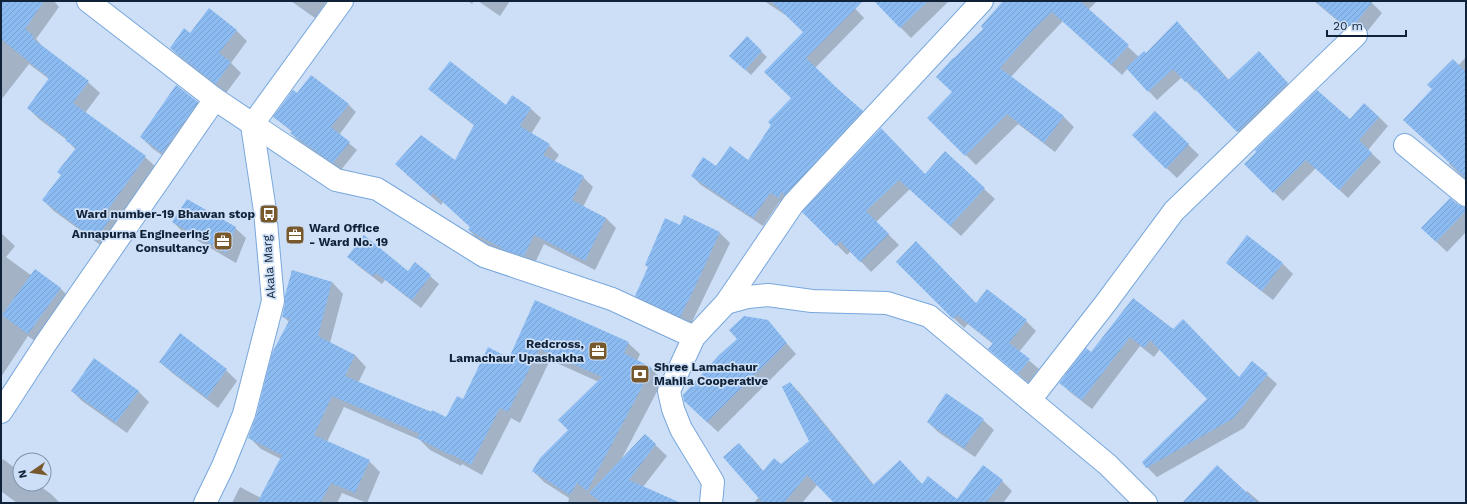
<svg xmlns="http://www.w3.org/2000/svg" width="1467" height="504" font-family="'Work Sans',sans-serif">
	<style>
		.shadow { fill: #0003 }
		.building { fill: url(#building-hatch) }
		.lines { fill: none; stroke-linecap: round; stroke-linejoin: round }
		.minor-casing { stroke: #78a7dc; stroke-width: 24 }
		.major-casing { stroke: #78a7dc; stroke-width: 24 }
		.minor { stroke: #fff; stroke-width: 22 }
		.major { stroke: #fff; stroke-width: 22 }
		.labels { text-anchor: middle; stroke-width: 3.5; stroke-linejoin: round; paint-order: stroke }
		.poi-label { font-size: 12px; font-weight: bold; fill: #102237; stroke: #ccdff6; text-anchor: end }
		.street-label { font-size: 12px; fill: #102237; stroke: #ccdff6 }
	</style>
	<defs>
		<pattern id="building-hatch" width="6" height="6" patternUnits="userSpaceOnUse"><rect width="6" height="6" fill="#8cbbf2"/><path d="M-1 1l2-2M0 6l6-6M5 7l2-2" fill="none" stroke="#78a0d0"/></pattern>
	</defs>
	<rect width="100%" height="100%" fill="#ccdff6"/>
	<g class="shadow">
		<polygon points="1,1 54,1 59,7 36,39 44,48 88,82 100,93 85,113 145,157 157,168 107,250 54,211 43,200 62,175 76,150 67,140 39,119 28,108 49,79 29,64 1,100"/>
		<polygon points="291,1 327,1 315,18"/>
		<polygon points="468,1 474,1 472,4"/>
		<polygon points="478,1 510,1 500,16"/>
		<polygon points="764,1 848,1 864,18 815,68 872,121 789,206 780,201 763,226 701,185 692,176 748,161 792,98 804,32 790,18"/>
		<polygon points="875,1 949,1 911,38"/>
		<polygon points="1005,1 1097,1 1088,10 1139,57 1146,55 1177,22 1229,80 1268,62 1296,93 1247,140 1196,89 1195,91 1182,77 1157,100 1128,68 1122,75 1063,21 1044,41 1011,77 1064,117 1074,127 1055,152 1018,124 976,165 928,118 954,92 984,29"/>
		<polygon points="1314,1 1370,1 1382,13 1366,33 1357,37"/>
		<polygon points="209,10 237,31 247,41 231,63 241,73 226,93 181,58 171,48 190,34"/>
		<polygon points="747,38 767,57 751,75 736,61"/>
		<polygon points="1466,57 1466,180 1449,164 1458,66"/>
		<polygon points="312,76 349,105 356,112 339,135 357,150 341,170 299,141 291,133 292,132 275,117 297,94"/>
		<polygon points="430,88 506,106 513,96 531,109 541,118 531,134 549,145 559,155 554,162 583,177 593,187 583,207 606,218 616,228 595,270 544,244 534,265 518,260 478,240 469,230 471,227 443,202 441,205 406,174 456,161 475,126 439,98"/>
		<polygon points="197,102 208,113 173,163 152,148 141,137"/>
		<polygon points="1155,113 1199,155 1177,178 1143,146"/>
		<polygon points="1379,117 1388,126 1368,150 1381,162 1348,198 1316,168 1283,201 1246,164 1350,120"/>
		<polygon points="881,130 925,175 945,153 995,199 961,236 910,189 876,222 899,245 871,272 851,251 847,255 804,212"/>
		<polygon points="1450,199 1463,208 1466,208 1466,232 1447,252 1422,228"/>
		<polygon points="684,217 720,233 730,243 690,326 646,306 636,296 680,226"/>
		<polygon points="173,222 235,228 246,238 236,263 183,232"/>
		<polygon points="1,233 15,246 6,257 32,276 36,270 61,289 71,299 39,344 28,336 1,377"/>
		<polygon points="1247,236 1283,264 1293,274 1273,300 1238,273 1227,263"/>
		<polygon points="349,256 408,272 430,276 439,284 421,308 385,280 382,284 357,265"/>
		<polygon points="897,262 976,304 1026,321 1036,331 1019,352 1039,369 1028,383 990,349 993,344 968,324 964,328"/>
		<polygon points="292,271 332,282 343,294 330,343 355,355 366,367 358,383 447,418 464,400 510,359 535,302 628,343 640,354 637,361 651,369 663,380 621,460 645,435 667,456 643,487 679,503 568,503 569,498 544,482 533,471 570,430 599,382 550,360 520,423 511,418 482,475 462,464 461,466 430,450 420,440 344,407 327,442 369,461 380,472 367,503 342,493 337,503 232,503 240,487 261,498 281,459 261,449 249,437 289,322 283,316"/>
		<polygon points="1133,299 1240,379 1252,362 1277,384 1244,428 1157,477 1147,467 1208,399 1160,349 1154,357 1140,346 1092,409 1070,392 1061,383 1091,353"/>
		<polygon points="767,321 796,354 718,432 696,412"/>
		<polygon points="180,335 226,370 237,381 218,408 171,372 160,362"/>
		<polygon points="94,360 139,392 149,402 127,433 82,401 72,391"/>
		<polygon points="790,383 800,393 874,485 922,485 957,501 984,466 1002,481 1012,491 1003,503 836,503 818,484 802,503 754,503 759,497 749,454 764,472 781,465 810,441"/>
		<polygon points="983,420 994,430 975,457 938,432 928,422"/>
		<polygon points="3,459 20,472 20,484 37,484 51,494 60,503 17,503 1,491 1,462"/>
		<polygon points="1247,491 1261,503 1183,503 1246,493"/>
	</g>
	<g class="building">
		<polygon points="1,1 44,1 25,29 34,36 32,38 89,81 73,103 146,156 105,214 111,218 95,240 42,200 61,175 57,172 76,148 65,140 67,139 27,108 49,78 1,39"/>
		<polygon points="771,1 863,1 806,58 838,89 863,111 785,195 782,192 779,198 770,193 753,218 691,176 703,157 716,166 730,146 748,160 771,125 768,122 791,98 764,72 803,32"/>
		<polygon points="874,1 928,1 900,28"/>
		<polygon points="1003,1 1080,1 1129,45 1111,65 1052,12 1033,30 1000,68 1064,116 1044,143 1007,114 965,156 927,118 952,92 936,77 953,58 954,58 983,29 981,26"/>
		<polygon points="1315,1 1373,1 1356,23 1353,23 1346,27"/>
		<polygon points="209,8 237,30 219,53 231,62 216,84 170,48 184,28 190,33"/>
		<polygon points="1177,21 1228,80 1259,51 1288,83 1237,132 1187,81 1185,82 1173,69 1148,92 1126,68 1144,51 1146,53"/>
		<polygon points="747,36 762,51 745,70 729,56"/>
		<polygon points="1453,59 1466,72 1466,178 1403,120 1432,89 1427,85"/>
		<polygon points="450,61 506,105 512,95 531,108 520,126 550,144 543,155 584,176 572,200 606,218 585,261 534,235 524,256 507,251 468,230 470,227 433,193 431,196 395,164 421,135 455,160 474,125 428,89"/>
		<polygon points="311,75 349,104 331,127 350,142 333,163 290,133 292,131 273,117 293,90 297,93"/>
		<polygon points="176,85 198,102 162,153 140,137"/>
		<polygon points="1317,90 1350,119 1364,103 1379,117 1359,140 1372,153 1339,190 1306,160 1273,193 1244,164 1256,152 1255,150"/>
		<polygon points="1155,111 1189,144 1166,169 1132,135"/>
		<polygon points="881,128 925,174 945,151 985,188 950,226 899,180 866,211 889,234 860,262 840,241 836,246 802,212"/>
		<polygon points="1450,198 1458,205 1466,207 1466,211 1436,242 1421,228"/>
		<polygon points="187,199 236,227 226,253 172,222"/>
		<polygon points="684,215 720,232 695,287 680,317 635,296 648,267 645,265 665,218 680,225"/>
		<polygon points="364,235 408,271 415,262 431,275 412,300 376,273 373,276 347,257"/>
		<polygon points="1247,235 1283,263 1262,291 1226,263"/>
		<polygon points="916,241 976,303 987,289 1027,320 1009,343 1030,359 1018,374 988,349 993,343 957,315 953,319 896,262"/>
		<polygon points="35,269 61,288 28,334 2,315"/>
		<polygon points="292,270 332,282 318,336 355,355 345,376 431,412 432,410 446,417 457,396 463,399 488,347 509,358 535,300 629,342 624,353 652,368 587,491 577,483 570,495 532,471 540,458 568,430 558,420 602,377 539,349 508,412 500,408 471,465 451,454 450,455 417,438 420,434 332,396 314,435 370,460 355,493 331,483 320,503 257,503 282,455 248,438 256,417 272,353 290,319 282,317 285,304 285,295"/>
		<polygon points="1133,298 1173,329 1183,319 1239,377 1252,361 1268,374 1234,418 1146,468 1142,462 1207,399 1150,340 1144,348 1130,337 1082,400 1059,383 1086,348 1091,352"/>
		<polygon points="744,316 768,320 787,343 707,422 684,401 683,395 719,355 737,339 729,330"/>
		<polygon points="180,333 227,369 207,398 159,362"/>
		<polygon points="94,358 139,391 116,423 71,391"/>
		<polygon points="790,382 873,485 900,460 922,484 928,476 957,499 983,465 1003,480 986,503 834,503 807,475 784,503 763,503 723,457 739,443 763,471 774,458 781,464 809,441 782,387"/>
		<polygon points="946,393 984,419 964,448 927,422"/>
		<polygon points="645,434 656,444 629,480 681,503 602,503 589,493"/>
		<polygon points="1217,465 1258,503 1182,503"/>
	</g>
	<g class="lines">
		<g class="minor-casing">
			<g id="minor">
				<polyline points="88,1 215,99 336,180 377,189 484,256 612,299 694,337"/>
				<polyline points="1405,145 1466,195"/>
				<polyline points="726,303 748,297 768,295 812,301 887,303 929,316 1108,465 1146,503"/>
				<polyline points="1030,400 1105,304 1174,211 1356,35"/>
				<polyline points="1,412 46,343 215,99"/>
				<polyline points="711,503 713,482 681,429 673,409 669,391 694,337 726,303 793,204 982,1"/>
			</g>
		</g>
		<g class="major-casing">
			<polyline id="major" points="205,503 223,466 244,414 273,301 265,211 252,125 342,1"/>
		</g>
		<use href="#minor" class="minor"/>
		<use href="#major" class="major"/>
	</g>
	<defs>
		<g id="bus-square" transform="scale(1)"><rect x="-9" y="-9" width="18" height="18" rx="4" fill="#78592e" stroke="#ccdff6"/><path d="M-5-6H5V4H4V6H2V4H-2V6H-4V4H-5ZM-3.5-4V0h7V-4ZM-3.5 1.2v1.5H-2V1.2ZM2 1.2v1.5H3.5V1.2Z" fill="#fff"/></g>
		<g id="office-square" transform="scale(1)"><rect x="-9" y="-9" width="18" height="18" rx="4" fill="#78592e" stroke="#ccdff6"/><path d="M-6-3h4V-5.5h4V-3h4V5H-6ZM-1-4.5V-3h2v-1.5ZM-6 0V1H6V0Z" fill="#fff"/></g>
		<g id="bank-square" transform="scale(1)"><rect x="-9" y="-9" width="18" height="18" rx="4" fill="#78592e" stroke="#ccdff6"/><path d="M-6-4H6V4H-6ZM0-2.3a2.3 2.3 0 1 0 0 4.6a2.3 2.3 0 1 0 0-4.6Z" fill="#fff"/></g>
	</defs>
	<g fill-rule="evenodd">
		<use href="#bus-square" x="269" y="214"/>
		<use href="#office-square" x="295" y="235"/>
		<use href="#office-square" x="223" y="241"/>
		<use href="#office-square" x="598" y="351"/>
		<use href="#bank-square" x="640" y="374"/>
	</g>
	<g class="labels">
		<g class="poi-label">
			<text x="255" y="218">Ward number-19 Bhawan stop</text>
			<text x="309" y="232" text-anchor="start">Ward Office<tspan x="309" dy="14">- Ward No. 19</tspan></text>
			<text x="209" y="238">Annapurna Engineering<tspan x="209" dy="14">Consultancy</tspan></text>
			<text x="584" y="348">Redcross,<tspan x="584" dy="14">Lamachaur Upashakha</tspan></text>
			<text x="654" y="371" text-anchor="start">Shree Lamachaur<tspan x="654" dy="14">Mahila Cooperative</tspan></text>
		</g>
		<g class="street-label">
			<text transform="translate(269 267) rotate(-94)" y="4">Akala Marg</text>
		</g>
	</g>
	<rect width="1467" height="504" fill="none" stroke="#102237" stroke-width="4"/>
	<g transform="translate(32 472) rotate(257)"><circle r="19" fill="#ccdff6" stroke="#8193aa"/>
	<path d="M0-3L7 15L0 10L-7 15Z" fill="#78592e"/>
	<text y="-6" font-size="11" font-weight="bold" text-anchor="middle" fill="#102237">N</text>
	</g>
	<path d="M1327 30v6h79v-6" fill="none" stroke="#102237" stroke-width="2"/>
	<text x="1333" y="30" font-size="12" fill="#102237" stroke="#ccdff6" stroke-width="3" paint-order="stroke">20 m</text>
</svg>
